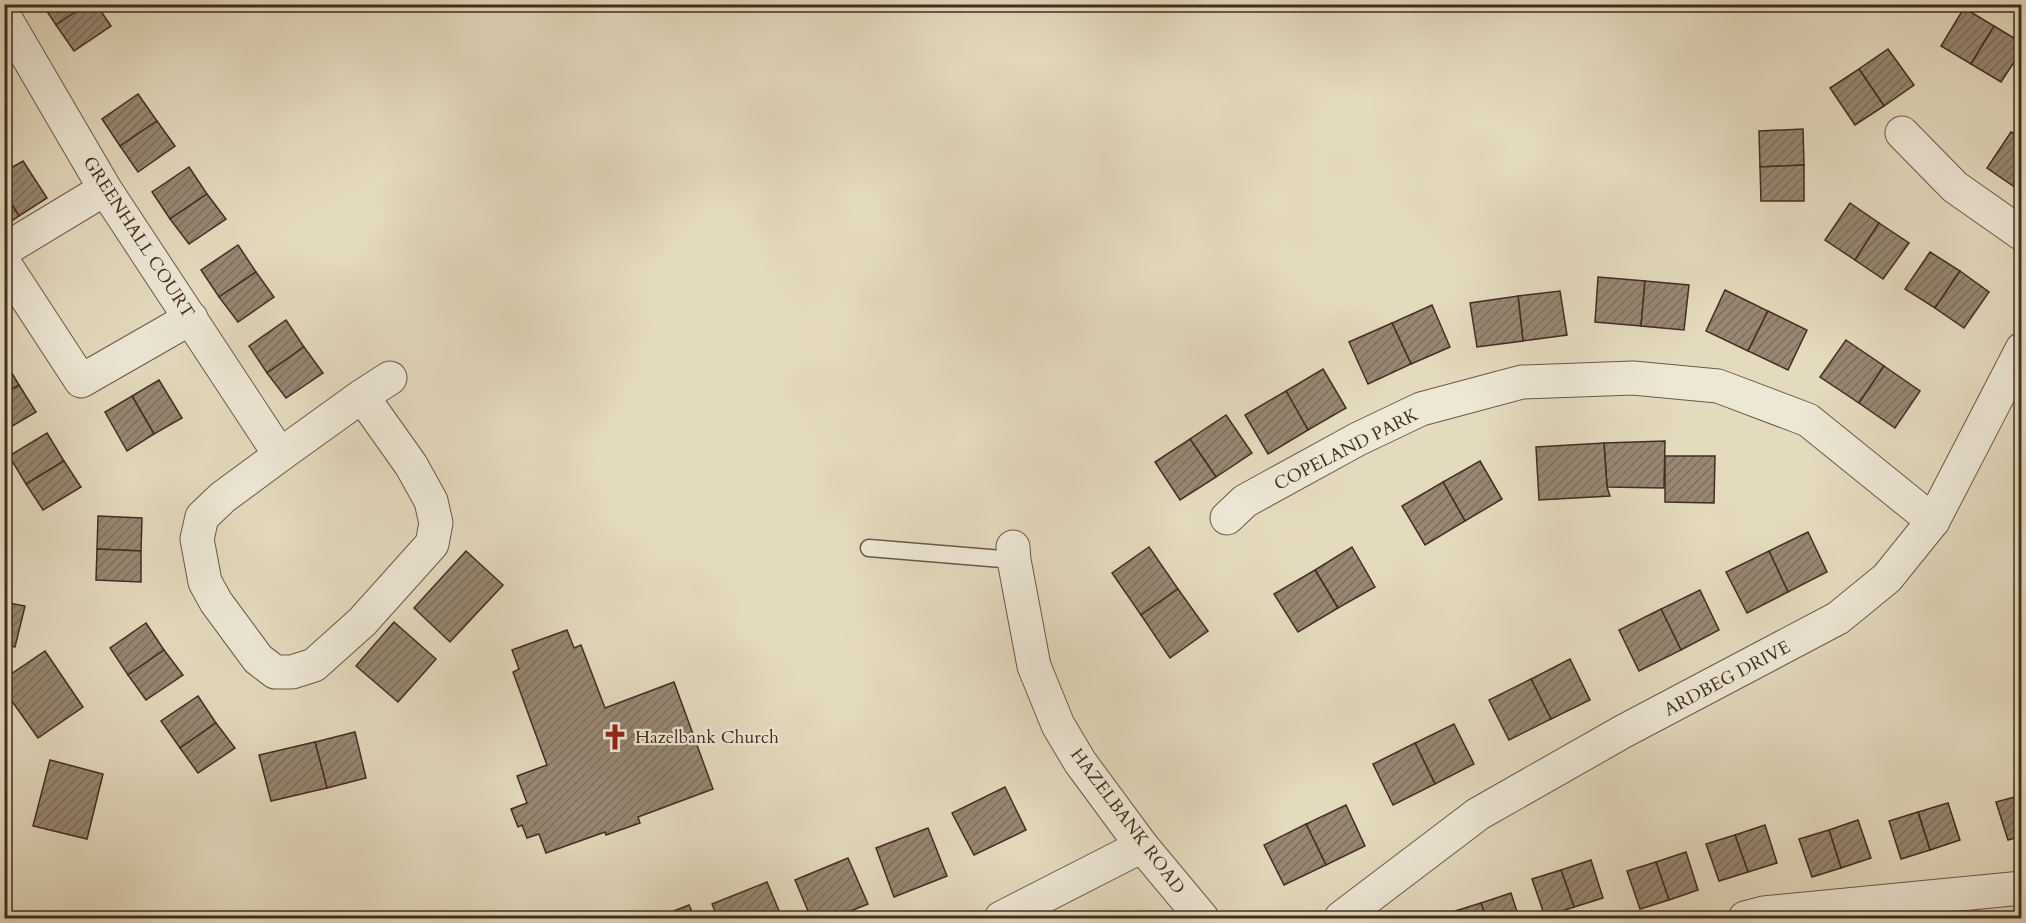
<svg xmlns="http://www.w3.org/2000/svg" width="2026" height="923" font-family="Cardo,serif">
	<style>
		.building { fill: url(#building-hatch); stroke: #432d21; stroke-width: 1.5 }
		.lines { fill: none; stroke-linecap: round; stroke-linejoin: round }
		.service-casing { stroke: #6b5848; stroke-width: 19 }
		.minor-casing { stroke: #6b5848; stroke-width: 35 }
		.service { stroke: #ede7d5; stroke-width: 16 }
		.minor { stroke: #ede7d5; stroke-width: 33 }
		.labels { text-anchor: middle; stroke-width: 4.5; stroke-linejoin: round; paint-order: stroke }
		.street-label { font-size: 18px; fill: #432d21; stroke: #ede7d5 }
		.poi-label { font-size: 18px; fill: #432d21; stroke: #ede7d5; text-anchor: start }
	</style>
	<defs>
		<pattern id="building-hatch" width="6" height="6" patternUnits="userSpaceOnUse" patternTransform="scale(1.5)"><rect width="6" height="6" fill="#978773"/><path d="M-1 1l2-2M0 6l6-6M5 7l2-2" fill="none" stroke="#7d6f5e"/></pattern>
	</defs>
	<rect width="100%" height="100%" fill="#e4dabe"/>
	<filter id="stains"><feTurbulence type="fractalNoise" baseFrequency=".00333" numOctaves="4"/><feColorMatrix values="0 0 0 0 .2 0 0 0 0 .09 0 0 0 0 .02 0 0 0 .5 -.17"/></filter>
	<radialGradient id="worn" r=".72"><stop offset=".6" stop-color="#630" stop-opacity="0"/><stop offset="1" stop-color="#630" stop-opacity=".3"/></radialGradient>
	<g class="building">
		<polygon points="42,4 87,4 56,25"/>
		<polygon points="87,4 96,4 111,26 74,51 56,25"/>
		<polygon points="1964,8 1994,26 1971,64 1941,46"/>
		<polygon points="1994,26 2022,43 2022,50 2001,82 1971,64"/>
		<polygon points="1888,49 1914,85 1884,106 1859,69"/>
		<polygon points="1859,69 1884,106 1855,125 1830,88"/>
		<polygon points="138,94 157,121 120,146 102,119"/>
		<polygon points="157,121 175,146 138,172 120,146"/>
		<polygon points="1803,129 1804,165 1760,167 1759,131"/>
		<polygon points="2011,132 2022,138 2022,180 2016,188 1987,168"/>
		<polygon points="23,161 47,198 19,216 4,192 4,172"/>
		<polygon points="1804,165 1804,201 1761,201 1760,167"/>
		<polygon points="189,167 207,194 170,219 152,192"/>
		<polygon points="4,192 19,216 4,226"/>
		<polygon points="207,194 226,219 189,244 170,219"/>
		<polygon points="1850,203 1879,223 1855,260 1825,240"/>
		<polygon points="1879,223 1909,243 1883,279 1855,260"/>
		<polygon points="238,245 256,272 219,297 201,270"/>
		<polygon points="1930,252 1960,271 1935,308 1905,289"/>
		<polygon points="1960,271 1989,292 1964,328 1935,308"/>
		<polygon points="256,272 274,297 238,322 219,297"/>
		<polygon points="1598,277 1645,281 1641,326 1595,322"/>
		<polygon points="1645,281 1689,285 1684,330 1641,326"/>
		<polygon points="1725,290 1768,311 1748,351 1706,331"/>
		<polygon points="1560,291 1567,335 1523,341 1518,296"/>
		<polygon points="1518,296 1523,341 1477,347 1470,303"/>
		<polygon points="1432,305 1450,347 1411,364 1392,323"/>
		<polygon points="1768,311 1807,330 1788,370 1748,351"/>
		<polygon points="286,320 304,347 267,373 249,346"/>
		<polygon points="1392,323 1411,364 1368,384 1349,342"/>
		<polygon points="1846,340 1884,366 1859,403 1820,377"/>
		<polygon points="304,347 323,373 286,398 267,373"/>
		<polygon points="4,360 19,385 4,394"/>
		<polygon points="1884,366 1920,391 1895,428 1859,403"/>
		<polygon points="1323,369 1346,408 1308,430 1286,391"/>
		<polygon points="159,380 182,418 154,434 132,396"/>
		<polygon points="19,385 36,412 4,431 4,394"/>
		<polygon points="1286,391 1308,430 1268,454 1245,415"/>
		<polygon points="132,396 154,434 127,451 105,412"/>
		<polygon points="1226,415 1252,453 1216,477 1190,439"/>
		<polygon points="47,433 64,461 26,484 9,456"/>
		<polygon points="1190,439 1216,477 1180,500 1155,462"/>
		<polygon points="1665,441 1664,488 1607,487 1604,443"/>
		<polygon points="1604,443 1607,487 1610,496 1539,500 1536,447"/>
		<polygon points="1665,456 1715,456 1714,503 1665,502"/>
		<polygon points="64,461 81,487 43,510 26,484"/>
		<polygon points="1480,461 1502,499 1465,521 1443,482"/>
		<polygon points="1443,482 1465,521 1425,545 1402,506"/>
		<polygon points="98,516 142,518 141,551 97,549"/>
		<polygon points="1808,532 1827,572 1788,592 1769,551"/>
		<polygon points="1149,547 1178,589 1141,615 1112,573"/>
		<polygon points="1352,547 1375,587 1338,608 1315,570"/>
		<polygon points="97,549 141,551 141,582 96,580"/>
		<polygon points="466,551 503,585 450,642 414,608"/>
		<polygon points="1769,551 1788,592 1747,613 1726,572"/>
		<polygon points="1315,570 1338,608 1298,632 1274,594"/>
		<polygon points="1178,589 1208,631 1170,658 1141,615"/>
		<polygon points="1700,590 1719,630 1681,650 1661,609"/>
		<polygon points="4,602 25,606 15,647 4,645"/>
		<polygon points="1661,609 1681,650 1639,671 1619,630"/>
		<polygon points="394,622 436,659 398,702 356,666"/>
		<polygon points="146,623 164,650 128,675 110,648"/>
		<polygon points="567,630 574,648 581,645 605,708 674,682 713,789 638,817 640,823 606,835 605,832 546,853 539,834 527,838 522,825 518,827 511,809 527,803 517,776 547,765 513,672 519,669 512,650"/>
		<polygon points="164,650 183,675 146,700 128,675"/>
		<polygon points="45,651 83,707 38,738 4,690 4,679"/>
		<polygon points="1570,659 1590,700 1551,719 1531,679"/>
		<polygon points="1531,679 1551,719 1509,740 1489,700"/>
		<polygon points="198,696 216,723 180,748 161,721"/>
		<polygon points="216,723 235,748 198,773 180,748"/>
		<polygon points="1454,724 1474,764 1435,784 1415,743"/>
		<polygon points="355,732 366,778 327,788 315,742"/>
		<polygon points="315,742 327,788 271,801 259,755"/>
		<polygon points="1415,743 1435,784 1393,805 1373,764"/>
		<polygon points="50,760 103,774 87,839 33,826"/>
		<polygon points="1005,787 1026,830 974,855 952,813"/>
		<polygon points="2022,795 2022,836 2008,840 1996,802"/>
		<polygon points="1948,803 1960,840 1930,850 1918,812"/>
		<polygon points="1346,805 1365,846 1326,865 1306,824"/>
		<polygon points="1918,812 1930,850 1901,859 1889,821"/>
		<polygon points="1858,820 1871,858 1841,868 1829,830"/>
		<polygon points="1306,824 1326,865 1284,885 1264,845"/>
		<polygon points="1765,825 1777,863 1748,872 1735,835"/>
		<polygon points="928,828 947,876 894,897 876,848"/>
		<polygon points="1829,830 1841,868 1812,877 1799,839"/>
		<polygon points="1735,835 1748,872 1719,881 1706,844"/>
		<polygon points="1686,852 1698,890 1669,900 1656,862"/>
		<polygon points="848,858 868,904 833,918 811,918 795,880"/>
		<polygon points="1591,860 1603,898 1574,907 1561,870"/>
		<polygon points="1656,862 1669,900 1640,909 1627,871"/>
		<polygon points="1561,870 1574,907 1545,917 1532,879"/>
		<polygon points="767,882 782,918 718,918 712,904"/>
		<polygon points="1511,893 1519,918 1486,918 1481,903"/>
		<polygon points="1481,903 1486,918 1454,918 1452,912"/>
		<polygon points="689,905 695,918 656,918"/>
	</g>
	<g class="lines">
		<g class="service-casing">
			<polyline id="service" points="869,548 1014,560"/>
		</g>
		<g class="minor-casing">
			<g id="minor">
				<polyline points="4,16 105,189 280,455"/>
				<polyline points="1902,133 1955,187 2022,234"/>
				<polyline points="4,250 105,189"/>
				<polyline points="4,263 81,381 191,318"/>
				<polyline points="362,396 411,465 431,501 436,523 432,544 362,622 314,665 292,672 275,672 258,659 216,602 205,582 197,539 202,517 223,497 280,455 362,396 390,378"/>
				<polyline points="1227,518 1245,501 1358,439 1421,409 1522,382 1633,378 1718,386 1808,420 1933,521"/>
				<polyline points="1013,547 1014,560 1034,666 1058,725 1080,762 1142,846 1202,918"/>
				<polyline points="1001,918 1142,846"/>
				<polyline points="1341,918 1478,814 1624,731 1838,618 1887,578 1933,521 2022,349"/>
				<polyline points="1745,918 1764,913 2022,888"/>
			</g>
		</g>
		<use href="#service" class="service"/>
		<use href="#minor" class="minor"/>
	</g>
	<defs>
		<g id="church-bare" transform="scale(2.07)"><path d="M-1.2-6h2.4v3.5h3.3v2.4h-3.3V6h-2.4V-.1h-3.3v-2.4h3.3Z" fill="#8f2418" stroke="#ede7d5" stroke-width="2.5" paint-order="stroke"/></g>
	</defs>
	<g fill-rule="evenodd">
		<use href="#church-bare" x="615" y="737"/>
	</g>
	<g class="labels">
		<g class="street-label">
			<text transform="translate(139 237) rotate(57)" y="6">GREENHALL COURT</text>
			<text transform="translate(1346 449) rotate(-27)" y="6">COPELAND PARK</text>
			<text transform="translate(1727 678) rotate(-28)" y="6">ARDBEG DRIVE</text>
			<text transform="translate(1128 821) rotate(53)" y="6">HAZELBANK ROAD</text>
		</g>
		<g class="poi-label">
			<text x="635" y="743">Hazelbank Church</text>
		</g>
	</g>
	<rect width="2026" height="923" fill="none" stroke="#e4dabe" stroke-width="24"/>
	<rect x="6" y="6" width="2014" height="911" fill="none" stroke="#432d21" stroke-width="3"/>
	<rect x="12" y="12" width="2002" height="899" fill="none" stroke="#432d21" stroke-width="1.5"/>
	<rect width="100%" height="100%" filter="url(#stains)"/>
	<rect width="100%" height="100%" fill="url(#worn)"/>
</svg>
